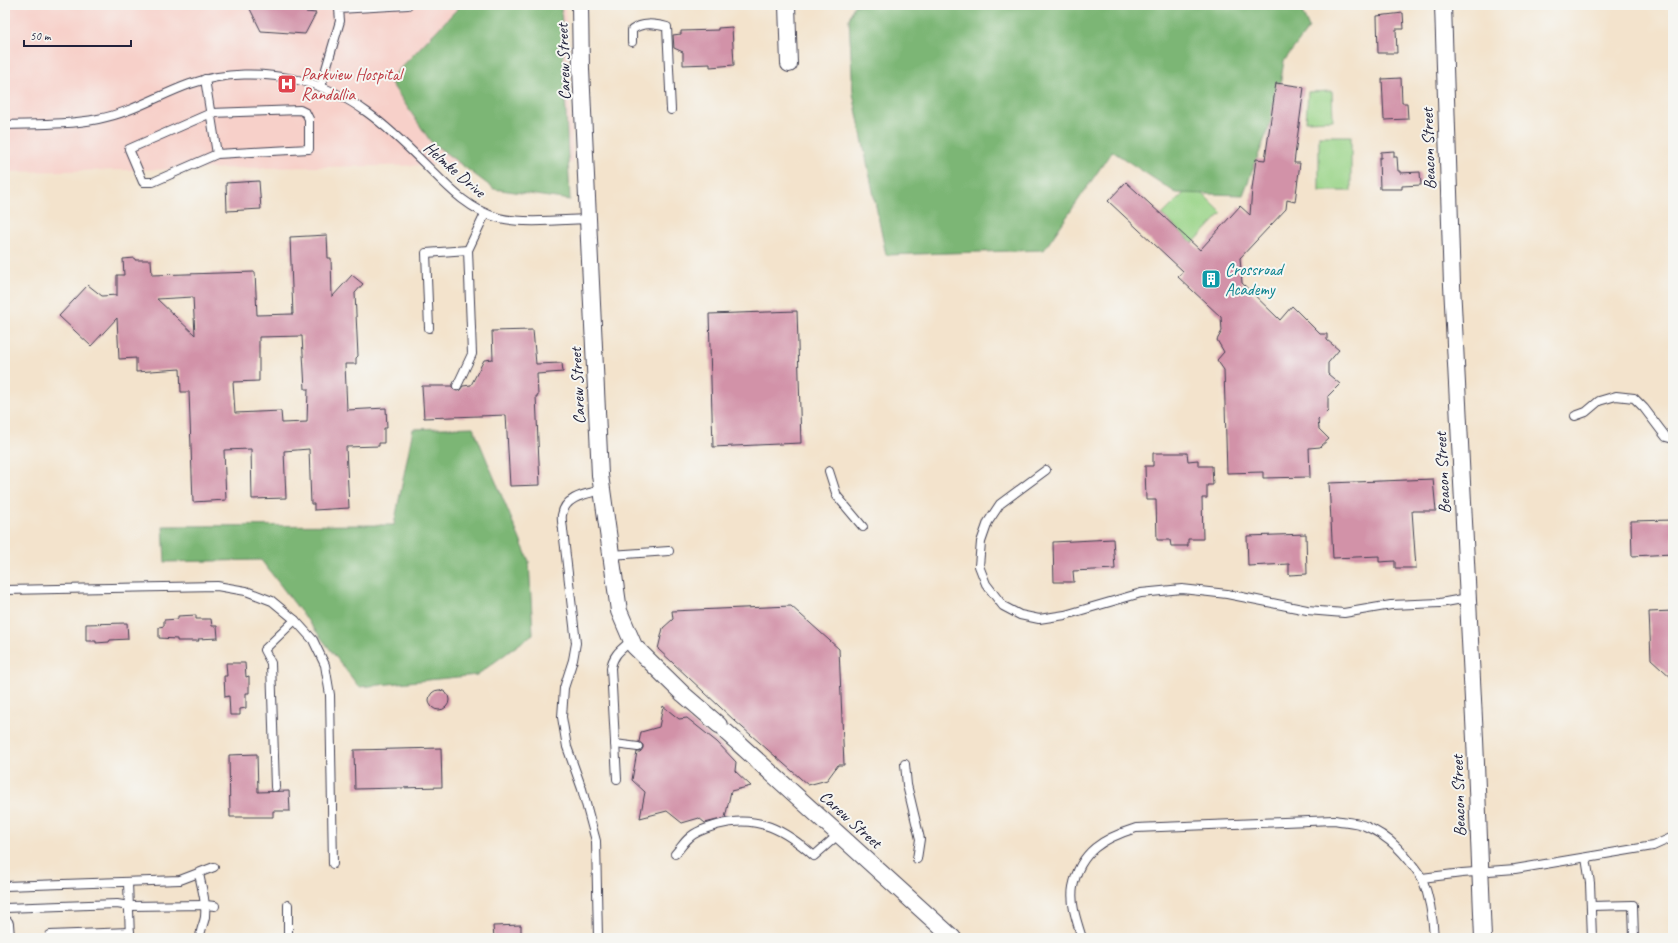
<svg xmlns="http://www.w3.org/2000/svg" width="1678" height="943" font-family="Caveat,sans-serif">
	<style>
		.built { fill: #f7d0c9 }
		.green { fill: #9ad488; stroke: #5e7b62 }
		.forest { fill: #7bb674; stroke: #4e6c58 }
		.building { fill: #d292a8; fill-rule: evenodd }
		.lines { fill: none; stroke-linecap: round; stroke-linejoin: round }
		.lane-casing { stroke: #413f51; stroke-width: 10 }
		.street-casing { stroke: #413f51; stroke-width: 18 }
		.lane { stroke: #fff; stroke-width: 8 }
		.street { stroke: #fff; stroke-width: 16 }
		.labels { text-anchor: middle; stroke-width: 4; stroke-linejoin: round; paint-order: stroke }
		.street-label { font-size: 17px; fill: #22223b; stroke: #f6f6f2 }
		.health-label { font-size: 17px; fill: #be3a42; stroke: #f6f6f2; text-anchor: start }
		.culture-label { font-size: 17px; fill: #0d838f; stroke: #f6f6f2; text-anchor: start }
	</style>
	<rect width="100%" height="100%" fill="#f6f6f2"/>
	<filter id="ink" filterUnits="userSpaceOnUse"><feTurbulence type="fractalNoise" baseFrequency=".025" numOctaves="2"/><feDisplacementMap in="SourceGraphic" scale="8" xChannelSelector="R" yChannelSelector="G"/><feConvolveMatrix kernelMatrix="1 2 1 2 8 2 1 2 1" color-interpolation-filters="sRGB"/></filter>
	<filter id="wash" filterUnits="userSpaceOnUse"><feTurbulence type="fractalNoise" baseFrequency=".012" numOctaves="4" result="noise"/><feDisplacementMap in="SourceGraphic" scale="16" xChannelSelector="R" yChannelSelector="G"/><feGaussianBlur stdDeviation="0.9" result="paint"/><feColorMatrix in="noise" values="0 0 0 0 0 0 0 0 0 0 0 0 0 0 0 0 0 1.4 0 .05"/><feComposite in="paint" operator="in"/></filter>
	<g filter="url(#wash)">
		<rect width="100%" height="100%" fill="#f3e3cc"/>
		<polygon class="built" points="5,5 565,5 573,163 5,172"/>
		<g class="green">
			<polygon points="1332,91 1333,120 1306,121 1308,92"/>
			<rect x="1319" y="136" width="32" height="55"/>
			<polygon points="1193,184 1222,213 1193,243 1162,215"/>
		</g>
		<g class="forest">
			<polygon points="461,5 561,5 570,200 494,189 431,142 389,80"/>
			<polygon points="854,5 1299,5 1309,28 1284,61 1276,109 1243,195 1176,193 1112,151 1044,250 886,255 853,94 849,19"/>
			<polygon points="473,427 529,561 533,634 477,675 359,687 261,560 165,562 163,526 394,525 413,429"/>
		</g>
		<g id="blocks">
			<g class="building">
				<polygon points="248,5 303,5 306,12 316,13 305,34 261,31"/>
				<polygon points="1403,13 1404,29 1396,29 1397,53 1378,53 1377,16"/>
				<polygon points="732,27 734,65 710,67 710,64 683,65 683,52 674,48 673,35 681,34 681,31 718,30 718,28"/>
				<polygon points="1401,78 1402,103 1407,103 1408,119 1384,120 1382,79"/>
				<polygon points="1276,83 1304,87 1294,163 1300,163 1295,202 1287,200 1286,209 1240,258 1242,283 1280,320 1292,306 1320,334 1327,334 1327,340 1339,350 1328,363 1328,374 1340,384 1328,396 1328,410 1318,420 1319,429 1329,439 1320,447 1309,448 1310,477 1263,478 1263,472 1227,473 1224,370 1217,360 1224,352 1217,340 1222,331 1221,317 1178,277 1183,271 1108,201 1126,182 1200,250 1240,206 1250,215 1252,189 1256,159 1265,160"/>
				<polygon points="1394,151 1394,157 1397,157 1398,171 1400,171 1400,173 1420,172 1421,185 1402,186 1402,189 1380,189 1379,158 1381,158 1381,152"/>
				<polygon points="259,181 261,209 227,211 226,183"/>
				<path d="M327 235 328 258H331L332 297 352 275 363 284 355 293 358 356 356 358V364H345L347 410 386 408 387 428H384V443H379V446L346 447 349 508 314 510V504H311L309 449 284 451 286 498 252 499 251 449 224 450 226 500 193 502 189 392H181L180 369 136 372V358L119 359 117 318 91 346 59 316 88 285 102 296 117 295V275H124L123 259 135 258V260H151L152 275 255 272 257 315 293 314 290 237ZM193 297 195 335 157 299ZM302 336 305 389H308L307 422 282 423 281 411 235 413 233 382 259 381V337Z"/>
				<polygon points="797,311 801,443 713,447 709,314"/>
				<polygon points="533,330 536,364 562,363 563,372 537,374 538,396 536,396 540,485 510,486 506,415 424,418 422,386 452,386 453,389 457,391 460,390 463,386 471,385 484,360 493,359 492,331"/>
				<polygon points="1153,453 1187,453 1188,461 1198,460 1198,466 1212,466 1213,485 1207,485 1207,498 1202,498 1203,539 1188,539 1188,546 1171,546 1170,540 1157,540 1156,500 1146,500 1145,466 1153,466"/>
				<polygon points="1433,479 1436,511 1412,511 1416,568 1395,568 1395,561 1379,562 1379,556 1333,558 1329,483"/>
				<polygon points="1673,520 1673,554 1632,556 1631,521"/>
				<polygon points="1306,534 1307,574 1289,575 1289,564 1248,566 1247,536"/>
				<polygon points="1113,539 1115,569 1073,571 1074,582 1054,582 1053,542"/>
				<polygon points="791,606 839,649 844,765 838,765 827,780 808,785 735,721 658,649 663,628 673,619 672,611"/>
				<polygon points="1673,611 1673,679 1651,659 1649,612"/>
				<polygon points="196,615 196,619 211,619 212,626 217,626 218,638 198,639 199,641 177,641 177,639 159,638 159,627 164,626 164,620 178,619 178,616"/>
				<polygon points="127,623 128,639 110,640 109,642 96,643 96,641 86,641 86,624"/>
				<polygon points="226,663 245,663 246,677 249,676 249,693 246,693 246,708 240,709 240,715 230,715 229,696 225,697 224,676 227,676"/>
				<circle cx="439" cy="700" r="10"/>
				<polygon points="663,706 679,719 687,718 717,742 736,762 735,771 751,786 731,791 725,818 705,823 699,818 682,823 667,811 640,818 645,792 632,780 637,752 640,752 643,748 643,745 639,742 641,732 659,727"/>
				<polygon points="441,748 442,787 355,789 354,750"/>
				<polygon points="257,754 258,792 289,791 290,811 273,811 273,817 230,817 229,755"/>
				<polygon points="521,925 521,938 494,938 493,926"/>
			</g>
		</g>
	</g>
	<g filter="url(#ink)">
		<use href="#blocks" fill-opacity="0" stroke="#413f51" stroke-width="1"/>
		<g class="lines">
			<g class="lane-casing">
				<g id="lane">
					<path d="M632 42V30C642 22 655 24 667 27L671 110"/>
					<polyline points="205,79 217,154 309,149 309,119 306,113 300,110 211,113 129,149 143,182 153,182 217,154"/>
					<polyline points="321,86 340,21 339,9 408,5"/>
					<path d="M5 125C36 124 68 125 98 119 131 113 159 95 190 84 224 72 264 72 298 80 351 92 388 127 425 164 446 185 468 210 499 218 523 224 562 220 588 219"/>
					<polyline points="429,328 426,253 468,250"/>
					<polyline points="457,386 472,354 468,250 485,214"/>
					<polyline points="1575,416 1586,412 1599,401 1616,396 1634,398 1644,408 1666,437 1673,439"/>
					<polyline points="1046,470 1000,504 988,522 981,542 979,566 986,584 1003,606 1020,615 1039,619 1065,615 1141,593 1182,589 1227,594 1307,610 1344,613 1391,605 1440,603 1468,598"/>
					<polyline points="829,471 837,496 863,527"/>
					<polyline points="611,555 669,551"/>
					<polyline points="5,590 217,586 246,591 272,601 295,620 313,640 325,665 330,695 333,864"/>
					<polyline points="615,744 638,747"/>
					<polyline points="905,764 907,785 920,839 917,859"/>
					<path d="M617 779 611 668C613 654 622 649 632 640"/>
					<polyline points="275,787 271,663 264,650 295,620"/>
					<path d="M675 854C680 849 684 842 689 838 696 831 707 828 717 825 757 814 785 830 814 856L839 834"/>
					<polyline points="1586,858 1590,883 1592,938"/>
					<path d="M199 873C201 887 207 902 205 917 204 924 200 930 200 938"/>
					<path d="M1422 878C1430 898 1433 916 1434 938"/>
					<polyline points="128,882 130,938"/>
					<polyline points="5,886 180,880 214,867"/>
					<polyline points="1591,906 1633,905 1634,938"/>
					<polyline points="5,908 117,904 129,906 205,905 215,906"/>
					<polyline points="51,938 50,935 130,932"/>
					<polyline points="288,938 288,905"/>
					<path d="M598 938 596 841 582 789 567 747 562 717 564 688 573 660 576 643 563 530C563 526 561 520 562 515 565 496 587 494 602 490"/>
					<path d="M1082 938C1077 922 1070 903 1073 887 1080 851 1104 838 1136 828L1334 820C1344 822 1356 822 1365 826 1390 836 1407 856 1422 878L1462 873 1515 869 1653 846 1673 837"/>
				</g>
			</g>
			<g class="street-casing">
				<g id="street">
					<polyline points="580,5 581,69 600,475 619,611 634,646 683,694 719,725"/>
					<polyline points="787,5 789,64"/>
					<polyline points="1443,5 1452,285 1475,739 1483,938"/>
					<polyline points="726,732 953,938"/>
					<polyline points="5,924 6,938"/>
				</g>
			</g>
			<use href="#lane" class="lane"/>
			<use href="#street" class="street"/>
		</g>
	</g>
	<defs>
		<g id="hospital-square" transform="scale(1)"><rect x="-9" y="-9" width="18" height="18" rx="4" fill="#e0444e" stroke="#f6f6f2"/><path d="M-5-5h3v3.5h4V-5h3V5h-3V1.5h-4V5h-3Z" fill="#fff"/></g>
		<g id="building-square" transform="scale(1)"><rect x="-9" y="-9" width="18" height="18" rx="4" fill="#0f9aa8" stroke="#f6f6f2"/><path d="M-4-6H4V6H1V3H-1V6H-4ZM-2.5-4.3h1.7v1.8h-1.7ZM.8-4.3h1.7v1.8H.8ZM-2.5-1h1.7V.8h-1.7ZM.8-1h1.7V.8H.8Z" fill="#fff"/></g>
	</defs>
	<g fill-rule="evenodd">
		<use href="#hospital-square" x="287" y="84"/>
		<use href="#building-square" x="1211" y="279"/>
	</g>
	<g class="labels">
		<g class="street-label">
			<text transform="translate(563 62) rotate(-92)" y="6">Carew Street</text>
			<text transform="translate(1428 149) rotate(-92)" y="6">Beacon Street</text>
			<text transform="translate(455 169) rotate(41)" y="6">Helmke Drive</text>
			<text transform="translate(577 386) rotate(-93)" y="6">Carew Street</text>
			<text transform="translate(1442 473) rotate(-93)" y="6">Beacon Street</text>
			<text transform="translate(1458 796) rotate(-92)" y="6">Beacon Street</text>
			<text transform="translate(851 819) rotate(42)" y="6">Carew Street</text>
		</g>
		<g class="health-label">
			<text x="301" y="80">Parkview Hospital<tspan x="301" dy="20">Randallia</tspan></text>
		</g>
		<g class="culture-label">
			<text x="1225" y="275">Crossroad<tspan x="1225" dy="20">Academy</tspan></text>
		</g>
	</g>
	<rect width="1678" height="943" fill="none" stroke="#f6f6f2" stroke-width="20"/>
	<path d="M24 40v6h107v-6" fill="none" stroke="#22223b" stroke-width="2"/>
	<text x="30" y="40" font-size="12" fill="#22223b" stroke="#f6f6f2" stroke-width="3" paint-order="stroke">50 m</text>
</svg>
